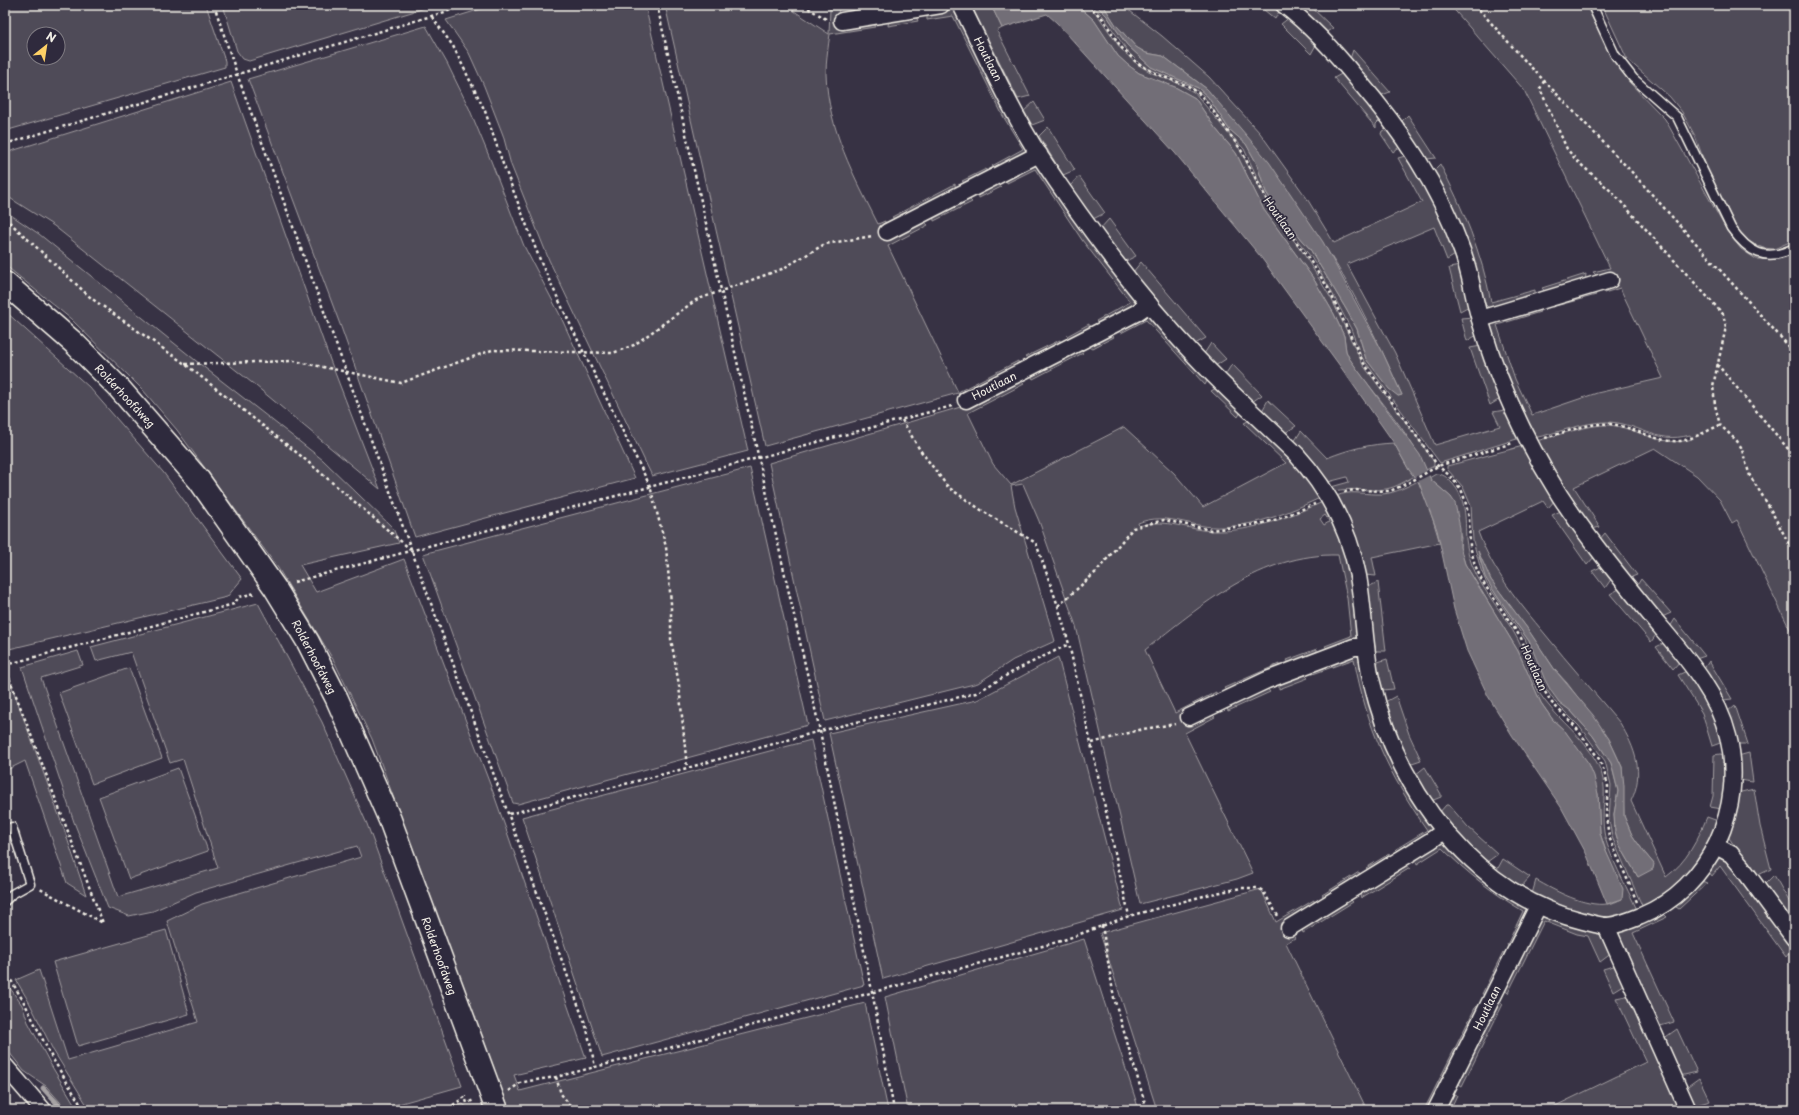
<svg xmlns="http://www.w3.org/2000/svg" width="1799" height="1115" font-family="'Playpen Sans',sans-serif">
	<style>
		.green { fill: #504b59; stroke: #a29ea0; fill-rule: evenodd }
		.water { fill: #726e77; stroke: #a6a2a4 }
		.pier { fill: #373244 }
		.lines { fill: none; stroke-linecap: round; stroke-linejoin: round }
		.stream { stroke: #a6a2a4; stroke-width: 5 }
		.lane-casing { stroke: #f4f1e8; stroke-width: 11 }
		.street-casing { stroke: #f4f1e8; stroke-width: 19 }
		.secondary-casing { stroke: #f4f1e8; stroke-width: 25 }
		.path { stroke: #f4f1e8; stroke-width: 2.5; stroke-dasharray: 3 3; stroke-linecap: butt }
		.lane { stroke: #2f2a3d; stroke-width: 8 }
		.street { stroke: #2f2a3d; stroke-width: 16 }
		.secondary { stroke: #2f2a3d; stroke-width: 22 }
		.labels { text-anchor: middle; stroke-width: 3.5; stroke-linejoin: round; paint-order: stroke }
		.street-label { font-size: 11px; fill: #f4f1e8; stroke: #2f2a3d }
	</style>
	<rect width="100%" height="100%" fill="#373244"/>
	<filter id="ink" filterUnits="userSpaceOnUse"><feTurbulence type="fractalNoise" baseFrequency=".025" numOctaves="2"/><feDisplacementMap in="SourceGraphic" scale="8" xChannelSelector="R" yChannelSelector="G"/><feConvolveMatrix kernelMatrix="1 2 1 2 8 2 1 2 1" color-interpolation-filters="sRGB"/></filter>
	<g filter="url(#ink)">
		<g class="green">
			<path d="M5 5H206L225 61V67L5 131ZM34 34H58V58H34Z"/>
			<polygon points="223,5 435,5 249,61 243,59 237,51"/>
			<polygon points="494,5 645,5 748,451 652,476 549,260 511,165 503,135 484,86 469,53 446,20"/>
			<path d="M665 5H785L829 34 830 9 822 5H828L830 9H839L838 16 835 17 837 25 871 20 875 27 830 34C828 47 826 61 826 74 828 129 854 176 878 224L885 221V228L921 219 928 225 888 246 958 392 1018 361 1019 368 961 398 958 393 765 446Z"/>
			<polygon points="971,5 991,5 1002,28 997,31 1030,96 1018,99"/>
			<path d="M1077 5H1086L1097 14 1121 49 1137 64 1152 73 1180 84 1195 93 1237 144 1272 212 1302 251 1332 300 1363 365 1422 444 1434 462V466L1426 470C1408 429 1374 395 1349 358L1346 351 1344 336 1334 314 1313 278 1264 210 1236 153 1215 128 1195 98 1175 87 1139 73 1128 65 1118 56 1094 20Z"/>
			<path d="M1091 5H1096L1107 16 1127 45 1151 67 1198 88 1208 97 1229 129 1246 144 1256 162 1266 192 1278 211 1310 249 1346 309 1357 329 1366 359 1398 396 1402 395C1377 339 1347 275 1310 225L1207 89 1163 56 1146 53 1136 47 1116 25 1103 5H1121L1130 11 1162 36 1209 77 1260 133 1306 197 1334 243 1422 202 1398 158 1409 155 1457 254 1447 260 1434 227 1347 264 1395 353 1435 445 1500 426 1493 412 1505 410 1520 438 1440 463 1361 356 1351 329 1329 287 1311 257 1276 214 1263 190 1244 149 1230 134 1203 95 1190 86 1149 69 1138 62 1129 53 1103 16Z"/>
			<polygon points="1258,5 1277,5 1281,8 1275,19"/>
			<polygon points="1296,5 1309,5 1333,28 1325,33"/>
			<path d="M1450 5H1586L1606 46 1630 83 1665 119 1727 231 1741 249 1756 259H1771L1794 252V638L1737 520 1732 523 1720 500 1697 476 1655 448 1574 487 1600 527 1592 529 1558 480 1536 441C1556 436 1589 424 1608 425 1637 427 1662 449 1692 439L1690 435C1655 445 1639 422 1606 422 1584 422 1557 433 1534 438L1518 407 1490 328 1492 323 1536 307 1540 312 1497 325 1515 379 1532 415 1597 393 1663 378 1620 288 1604 293 1606 286 1593 272 1610 268 1524 90Z"/>
			<polygon points="1602,5 1794,5 1794,240 1774,249 1763,248 1750,242 1737,229 1706,166 1695,136 1682,112 1670,97 1627,59"/>
			<polygon points="949,9 956,10 1027,149 1024,155 997,170 992,166 1023,149 1003,116 953,16 927,20 927,12"/>
			<polygon points="915,14 918,21 888,26 889,18"/>
			<polygon points="1290,17 1317,43 1311,54 1281,24"/>
			<polygon points="426,26 447,63 469,108 491,161 524,246 559,313 635,478 415,537 341,327 248,79"/>
			<polygon points="1353,50 1390,92 1382,95 1350,59"/>
			<polygon points="1345,72 1383,117 1376,124 1376,128 1334,78"/>
			<polygon points="231,82 330,360 380,489 256,386 54,226 5,195 5,153"/>
			<polygon points="1034,102 1045,120 1032,125 1024,111"/>
			<polygon points="1408,115 1436,158 1427,159 1402,121"/>
			<polygon points="1048,127 1075,170 1063,175 1039,136"/>
			<polygon points="1391,127 1403,144 1393,152 1381,134 1382,131"/>
			<polygon points="1037,163 1136,299 1135,305 1100,325 1096,321 1130,302 1082,240 1035,169 1007,183 1006,176"/>
			<path d="M1440 164C1463 208 1482 254 1491 302L1535 290V298L1489 308 1485 304 1433 171Z"/>
			<polygon points="986,169 986,176 968,185 962,181"/>
			<polygon points="1079,176 1105,213 1093,219 1070,186"/>
			<polygon points="994,181 1001,187 979,198 977,190"/>
			<polygon points="955,184 956,191 898,221 892,217"/>
			<polygon points="966,196 972,202 934,221 933,213"/>
			<polygon points="5,211 39,234 200,364 323,460 393,528 399,543 300,565 316,592 404,559 493,792 586,1058 514,1075 520,1091 865,1003 888,1110 510,1110 497,1078 372,739 334,661 278,568 177,430 142,389 71,319 5,265"/>
			<polygon points="1109,219 1136,256 1124,262 1100,229"/>
			<polygon points="1141,262 1206,338 1195,344 1133,272"/>
			<polygon points="1460,266 1471,305 1460,311 1449,268"/>
			<polygon points="1586,274 1585,283 1547,294 1542,288"/>
			<polygon points="1593,290 1596,295 1552,307 1551,303"/>
			<polygon points="5,311 89,387 163,472 242,579 227,597 5,650"/>
			<polygon points="1145,314 1148,315 1209,377 1205,385 1146,320 1121,333 1120,326"/>
			<polygon points="1473,317 1477,335 1467,341 1461,318"/>
			<polygon points="1089,324 1089,332 1072,341 1067,336"/>
			<polygon points="1108,332 1114,337 1091,349 1089,342"/>
			<polygon points="1060,340 1060,346 1030,362 1025,357"/>
			<polygon points="1211,343 1226,359 1215,366 1204,354"/>
			<polygon points="1481,346 1500,399 1490,405 1470,348"/>
			<polygon points="1078,348 1083,353 1033,379 1030,373"/>
			<polygon points="1232,364 1262,395 1252,402 1225,375"/>
			<path d="M1018 379 1024 384 968 413 993 464 1011 485 1124 427 1174 473 1203 507 1286 463 1244 423 1252 419 1272 438 1322 497C1290 512 1259 525 1223 527 1192 529 1168 511 1138 523L1139 526C1165 517 1189 531 1215 531 1253 532 1291 516 1325 501L1332 515 1327 518 1325 515 1320 519 1324 525 1329 522 1328 519 1333 517C1350 554 1353 595 1357 635L1355 640 1329 651 1325 646 1351 636 1347 598 1338 555C1262 553 1201 605 1145 650L1175 713 1216 692V699L1181 717 1184 725 1210 712 1215 717 1185 733 1253 873 1237 879 1140 904 1076 626 1039 521 1023 484 1011 486 1015 507 1055 641 1013 660 978 683 825 721 769 463 964 406Z"/>
			<polygon points="1218,387 1242,410 1238,417 1211,391"/>
			<polygon points="1268,400 1296,426 1285,433 1262,411"/>
			<path d="M1301 431 1327 458C1349 449 1370 444 1394 443L1409 470 1415 476C1405 481 1397 487 1386 489 1369 492 1354 487 1333 491L1331 487 1349 482 1347 477 1328 482 1315 464 1294 442Z"/>
			<path d="M1523 446 1556 499 1548 508 1543 501 1478 532C1492 570 1520 604 1545 634 1569 664 1595 693 1620 723 1635 748 1645 773 1631 801L1666 877C1687 862 1698 839 1707 817L1718 821C1714 831 1711 841 1706 850 1692 875 1668 893 1643 908L1612 837 1609 820 1611 785 1605 761 1579 726 1555 702 1546 689 1525 639 1487 584 1481 570 1473 541 1471 506 1463 487 1447 469V466ZM1479 557 1491 580 1527 628 1555 670 1567 683 1609 739 1622 767 1624 816 1632 835 1644 852 1654 864 1638 877 1619 844 1615 831 1614 814 1618 791 1611 763 1593 736 1571 711 1559 702 1529 641 1497 596Z"/>
			<polygon points="750,468 808,725 518,804 513,803 423,554"/>
			<path d="M1436 474C1443 474 1447 477 1451 482 1467 498 1465 518 1466 539 1467 548 1469 557 1472 565 1483 593 1505 614 1518 640 1528 659 1531 684 1545 701 1561 722 1583 737 1596 761 1611 788 1600 804 1604 832 1607 852 1628 889 1637 910 1600 927 1566 909 1532 894L1536 880C1555 891 1585 907 1607 904 1612 904 1617 901 1622 899L1600 833 1598 794 1565 731 1553 720 1541 703 1518 651 1465 564 1460 547 1461 538 1451 497 1431 480 1429 478Z"/>
			<path d="M1418 481 1429 507 1440 543 1372 557 1376 576 1364 575 1336 496C1352 490 1360 494 1376 494 1392 495 1404 488 1418 481Z"/>
			<polygon points="1563,510 1595,556 1587,565 1552,515"/>
			<polygon points="1605,533 1637,575 1629,578 1599,540"/>
			<polygon points="1603,566 1612,578 1605,588 1592,571"/>
			<polygon points="1641,579 1671,613 1662,617 1636,587"/>
			<polygon points="1378,582 1386,651 1373,651 1366,588"/>
			<polygon points="1621,588 1658,632 1651,642 1610,594"/>
			<polygon points="258,603 322,722 367,824 462,1086 377,1110 90,1110 53,1050 29,1002 16,980 39,970 68,1060 198,1022 167,921 202,904 361,857 357,846 196,892 153,911 129,916 108,908 74,822 22,667 78,651 83,665 41,678 118,897 218,868 183,759 170,763 131,652 96,661 91,647"/>
			<polygon points="1675,619 1705,656 1696,659 1670,627"/>
			<polygon points="1666,642 1681,660 1673,669 1656,647"/>
			<polygon points="1317,649 1317,655 1290,665 1287,660"/>
			<path d="M1354 654 1361 659 1432 827V832L1401 854 1396 849 1427 830C1388 773 1367 728 1354 659L1313 674 1312 666Z"/>
			<polygon points="1058,657 1123,910 883,979 829,733 977,700"/>
			<polygon points="1387,659 1394,689 1382,690 1375,663"/>
			<polygon points="1709,661 1732,699 1723,700 1704,669"/>
			<polygon points="1279,664 1279,670 1228,693 1224,688"/>
			<polygon points="129,668 162,758 92,784 59,693"/>
			<polygon points="6,670 65,832 86,895 67,883 25,761 5,771"/>
			<polygon points="1689,670 1707,697 1723,742 1712,746 1702,713 1678,675"/>
			<polygon points="1301,671 1308,678 1279,689 1279,681"/>
			<polygon points="1265,686 1270,692 1228,711 1226,705"/>
			<polygon points="1396,696 1409,734 1421,760 1409,764 1385,702"/>
			<polygon points="1735,705 1748,744 1737,744 1727,712"/>
			<polygon points="811,740 864,985 602,1057 522,817"/>
			<polygon points="1749,753 1753,782 1738,780 1738,756"/>
			<polygon points="1720,754 1725,755 1726,782 1722,809 1710,807 1713,796 1714,755"/>
			<polygon points="1425,767 1441,794 1441,797 1431,801 1415,775"/>
			<polygon points="178,768 208,851 129,879 99,797"/>
			<polygon points="1754,789 1760,826 1771,869 1756,876 1729,838 1728,835 1737,793"/>
			<polygon points="1446,805 1449,805 1468,827 1498,854 1487,862 1468,846 1439,813"/>
			<path d="M1442 842 1448 844 1527 907 1528 910 1513 945H1507L1523 911C1493 893 1467 873 1442 848L1417 864 1415 856 1438 843Z"/>
			<polygon points="1389,854 1390,860 1371,872 1366,868"/>
			<polygon points="1720,857 1733,862 1794,947 1786,957 1720,866 1712,876 1707,869"/>
			<polygon points="1503,859 1530,877 1521,887 1497,870"/>
			<polygon points="1404,863 1410,868 1361,898 1359,891"/>
			<polygon points="1359,872 1360,879 1327,899 1322,895"/>
			<polygon points="1774,875 1794,910 1794,919 1789,921 1763,886"/>
			<polygon points="1699,880 1707,883 1679,909 1673,905"/>
			<polygon points="1261,889 1276,922 1314,900 1314,907 1281,927 1285,935 1290,932 1295,938 1286,943 1367,1110 1157,1110 1100,933"/>
			<polygon points="1348,897 1353,902 1303,933 1301,926"/>
			<polygon points="1662,912 1667,917 1633,933 1674,1022 1657,1027 1619,935 1622,929"/>
			<polygon points="1542,916 1600,931 1612,953 1600,962 1588,936 1577,934 1544,921 1508,993 1502,988 1539,917"/>
			<polygon points="166,930 189,1014 78,1046 53,962"/>
			<polygon points="1084,939 1139,1110 908,1110 885,997"/>
			<polygon points="1503,952 1507,957 1488,995 1482,994"/>
			<polygon points="1617,965 1626,983 1613,991 1603,969"/>
			<polygon points="5,981 22,1005 28,1022 51,1065 78,1110 67,1110 46,1086 24,1071 5,1047"/>
			<polygon points="1631,995 1678,1105 1675,1110 1547,1110 1646,1062 1616,998"/>
			<polygon points="1496,1000 1503,1004 1462,1086 1455,1082"/>
			<polygon points="1476,1006 1481,1010 1431,1110 1424,1110"/>
			<polygon points="1677,1029 1697,1072 1680,1076 1663,1039"/>
			<polygon points="1699,1078 1710,1101 1693,1106 1685,1088"/>
			<polygon points="1450,1091 1457,1095 1450,1110 1441,1110"/>
			<polygon points="463,1104 470,1110 442,1110"/>
		</g>
		<g class="water">
			<polygon points="991,5 1077,5 1094,20 1118,56 1128,65 1139,73 1175,87 1195,98 1215,128 1236,153 1264,210 1313,278 1334,314 1344,336 1346,351 1349,358 1420,455 1431,480 1451,497 1455,503 1460,528 1460,547 1465,564 1518,651 1541,703 1553,720 1565,731 1589,764 1594,776 1598,794 1600,833 1605,849 1623,889 1622,899 1607,904 1586,853 1561,807 1512,735 1488,696 1467,651 1454,609 1437,530 1419,483 1409,470 1394,443 1340,366 1260,256 1175,153 1057,23 1047,14 1002,28"/>
			<polygon points="1096,5 1103,5 1116,25 1136,47 1146,53 1163,56 1207,89 1269,162 1323,242 1382,351 1402,395 1398,396 1389,389 1366,359 1357,329 1346,309 1310,249 1278,211 1266,192 1256,162 1246,144 1229,129 1208,97 1198,88 1151,67 1127,45 1107,16"/>
			<polygon points="1478,551 1491,580 1527,628 1555,670 1593,715 1609,739 1622,767 1624,786 1624,816 1632,835 1644,852 1654,864 1653,869 1638,877 1619,844 1615,831 1614,814 1618,791 1611,763 1593,736 1571,711 1559,702 1551,691 1545,680 1529,641 1497,596 1485,577"/>
		</g>
		<polygon class="pier" points="1428,470 1430,475 1416,482 1413,478"/>
		<g class="lines">
			<polyline class="stream" points="43,1088 63,1110"/>
			<g class="lane-casing">
				<g id="lane">
					<path d="M1592 5 1615 55 1633 78 1677 117 1731 228C1748 252 1765 263 1794 248"/>
					<polyline points="5,901 12,894 30,884 12,827"/>
				</g>
			</g>
			<g class="street-casing">
				<g id="street">
					<path d="M961 5C986 55 1009 108 1039 155 1086 226 1138 296 1196 357 1228 391 1263 422 1296 454 1328 489 1349 529 1358 576 1364 610 1364 645 1371 679 1386 744 1417 805 1464 852 1497 885 1538 910 1583 921 1591 923 1600 926 1608 926 1619 925 1631 920 1641 916 1710 888 1746 807 1728 736 1716 688 1680 651 1649 613 1618 575 1587 537 1560 496 1526 442 1499 385 1481 323 1473 298 1471 272 1461 248 1438 184 1401 130 1357 79 1335 52 1311 26 1284 5"/>
					<polyline points="842,21 941,5"/>
					<polyline points="887,232 1039,154"/>
					<polyline points="1480,319 1610,280"/>
					<polyline points="966,400 1136,313 1149,304"/>
					<polyline points="1189,717 1267,680 1354,647 1366,647"/>
					<polyline points="1716,846 1731,854 1741,866 1794,938"/>
					<polyline points="1606,926 1688,1110"/>
					<polyline points="1289,928 1430,841 1444,831"/>
					<polyline points="5,1066 43,1110"/>
					<polyline points="1436,1110 1538,906"/>
				</g>
			</g>
			<g class="secondary-casing">
				<polyline id="secondary" points="5,283 74,343 119,388 199,480 275,588 308,642 337,699 390,820 497,1110"/>
			</g>
			<g class="path">
				<polyline points="214,5 237,74 587,1029 595,1067"/>
				<polyline points="657,5 820,731 872,991 894,1110"/>
				<polyline points="803,5 826,19"/>
				<polyline points="1088,5 1103,19 1121,47 1137,63 1161,76 1188,86 1197,92 1206,101 1241,150 1272,210 1307,256 1328,288 1363,362 1438,466 1449,475 1461,489 1465,500 1469,518 1470,546 1475,565 1482,581 1521,638 1538,679 1550,701 1574,725 1599,759 1604,771 1608,786 1606,816 1609,837 1637,902"/>
				<polyline points="1475,5 1528,64 1629,169 1794,352"/>
				<polyline points="432,17 453,46 485,111 503,164 542,265 583,351 650,486 666,547 671,603 671,639 679,685 687,768"/>
				<polyline points="1544,81 1540,89 1567,149 1577,161 1612,192 1723,314 1726,327 1713,386 1715,405 1720,425 1737,441 1741,447 1750,476 1767,503 1794,553"/>
				<polyline points="5,144 468,5"/>
				<polyline points="5,218 91,298 185,364 301,456 410,549"/>
				<polyline points="185,364 294,361 401,383 492,350 613,353 634,345 696,300 782,269 825,244 872,236"/>
				<polyline points="1717,364 1794,456"/>
				<polyline points="902,420 920,450 948,487 984,512 1036,543 1058,606 1069,644 1129,916"/>
				<path d="M1545 438C1566 432 1590 422 1611 424 1635 427 1656 443 1680 441 1693 439 1707 431 1720 425"/>
				<polyline points="1344,492 1354,490 1390,491 1410,482 1438,466 1513,443"/>
				<polyline points="294,582 952,406"/>
				<polyline points="1058,606 1096,572 1133,528 1164,520 1211,530 1259,524 1278,519 1315,504"/>
				<polyline points="5,665 234,604 239,597 255,593"/>
				<polyline points="5,667 103,923 40,889"/>
				<polyline points="1092,743 1143,729 1175,724"/>
				<polyline points="509,814 687,768 820,731 976,693 1016,670 1069,644"/>
				<polyline points="1102,925 1114,998 1147,1110"/>
				<polyline points="5,970 25,1004 51,1056 84,1110"/>
				<polyline points="556,1077 561,1094 574,1110"/>
				<polyline points="509,1091 520,1083 529,1081 556,1077 654,1052 1061,941 1129,916 1211,894 1241,888 1258,888 1263,891 1278,916"/>
				<polyline points="442,1110 447,1109 465,1097 467,1103 474,1100"/>
			</g>
			<use href="#lane" class="lane"/>
			<use href="#street" class="street"/>
			<use href="#secondary" class="secondary"/>
		</g>
	</g>
	<g class="labels">
		<g class="street-label">
			<text transform="translate(988 59) rotate(63)" y="4">Houtlaan</text>
			<text transform="translate(1280 218) rotate(55)" y="4">Houtlaan</text>
			<text transform="translate(994 386) rotate(-27)" y="4">Houtlaan</text>
			<text transform="translate(125 396) rotate(47)" y="4">Rolderhoofdweg</text>
			<text transform="translate(314 657) rotate(62)" y="4">Rolderhoofdweg</text>
			<text transform="translate(1534 668) rotate(66)" y="4">Houtlaan</text>
			<text transform="translate(439 956) rotate(70)" y="4">Rolderhoofdweg</text>
			<text transform="translate(1487 1008) rotate(-64)" y="4">Houtlaan</text>
		</g>
	</g>
	<rect width="1799" height="1115" fill="none" stroke="#2f2a3d" stroke-width="20"/>
	<rect x="10" y="10" width="1779" height="1095" fill="none" stroke="#f4f1e8" stroke-width="1.5" filter="url(#ink)"/>
	<g transform="translate(46 46) rotate(30)"><circle r="19" fill="#2f2a3d" stroke="#7e7a81"/>
	<path d="M0-3L7 15L0 10L-7 15Z" fill="#ffd166"/>
	<text y="-6" font-size="11" font-weight="bold" text-anchor="middle" fill="#f4f1e8">N</text>
	</g>
</svg>
